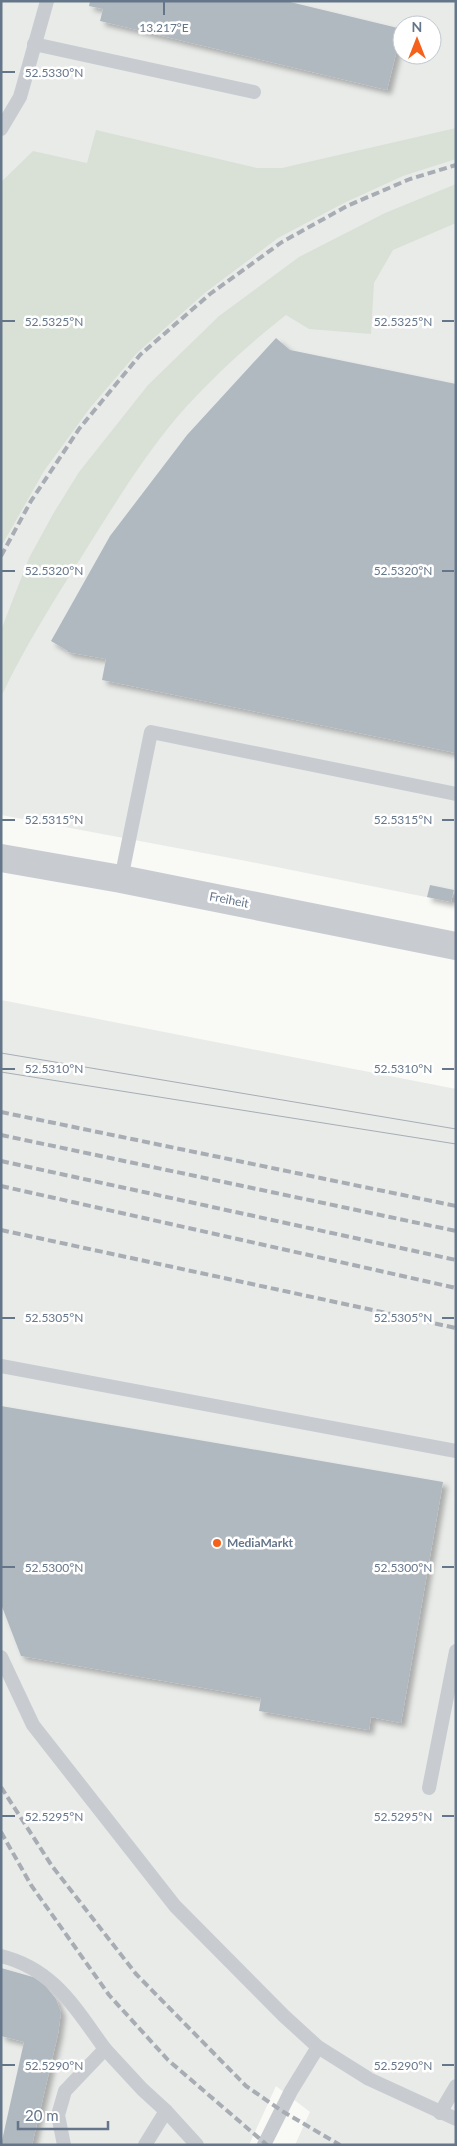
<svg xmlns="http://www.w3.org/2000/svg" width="457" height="2146" font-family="Lato,sans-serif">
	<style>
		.built { fill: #e9ebe9; fill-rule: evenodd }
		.green { fill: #d9e1d6 }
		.building { fill: #b1b9c0; filter: url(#shadow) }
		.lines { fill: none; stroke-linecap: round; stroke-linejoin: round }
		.service { stroke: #c8ccd0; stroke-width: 14 }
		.tertiary { stroke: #c8ccd0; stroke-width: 28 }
		.tram { stroke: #a8adb4; stroke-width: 1 }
		.rail { stroke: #a8adb4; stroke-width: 4; stroke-dasharray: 8 4; stroke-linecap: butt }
		.ticks { fill: none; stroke: #65768a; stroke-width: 2 }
		.poi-dot { fill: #f5611a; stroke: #fff; stroke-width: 2 }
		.labels { text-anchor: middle; stroke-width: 5; stroke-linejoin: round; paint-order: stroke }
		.street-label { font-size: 12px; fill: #65768a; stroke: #fff }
		.poi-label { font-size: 12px; font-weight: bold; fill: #65768a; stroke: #fff; text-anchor: start }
		.ticks-label { font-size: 12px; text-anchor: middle; fill: #65768a; stroke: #fff; stroke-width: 5; stroke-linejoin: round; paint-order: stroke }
	</style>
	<defs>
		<filter id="shadow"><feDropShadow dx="4.5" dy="4.5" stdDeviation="2.5" flood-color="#0004"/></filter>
	</defs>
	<rect width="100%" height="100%" fill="#f9f9f6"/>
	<g class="built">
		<path d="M1 1H456V903L241 860 1 815ZM402 25H432V55H402Z"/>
		<polygon points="1,1000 456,1089 456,2145 295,2145 310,2112 276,2086 249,2145 1,2145"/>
	</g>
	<g class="green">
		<polygon points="456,128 456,159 403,176 344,203 278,238 206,292 137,353 90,408 44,471 1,547 1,182 33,151 87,163 96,130 257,168 282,168"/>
		<path d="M456 184V223L393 250 374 283 371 334 309 329 286 315C250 343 217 373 186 407 147 450 113 507 82 556 53 602 24 648 1 697V630L29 558 53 514 79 472 148 385 219 316 299 257 385 213Z"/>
	</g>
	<g class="building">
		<polygon points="90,1 286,1 402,29 387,90 100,21 103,9 89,6"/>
		<polygon points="276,338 290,350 456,384 456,753 102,680 106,659 67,652 68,651 51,641 110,536 187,435"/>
		<polygon points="430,885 454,890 451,902 427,897"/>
		<polygon points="1,1406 443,1482 401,1723 371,1717 369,1730 259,1711 261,1698 21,1656 1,1604"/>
		<polygon points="1,1968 40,1979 56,1999 61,2012 58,2034 32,2145 1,2145 24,2042 1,2036"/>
	</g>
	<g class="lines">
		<g class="service">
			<polyline points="34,44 254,92"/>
			<polyline points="1,129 20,97 47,1"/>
			<polyline points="121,879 151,732 456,794"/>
			<polyline points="1,1366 456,1451"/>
			<polyline points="1,1657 33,1725 175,1906 284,2016 318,2047 369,2079 456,2119"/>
			<polyline points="429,1788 456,1651"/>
			<path d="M1 1956C54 1969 75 2008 105 2049"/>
			<polyline points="440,2113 456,2086"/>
			<polyline points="64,2145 58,2115 65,2091 105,2049 142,2089 166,2111 197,2145"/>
			<polyline points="145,2145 166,2111"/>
			<polyline points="264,2145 291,2091 318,2047"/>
		</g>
		<polyline class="tertiary" points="1,858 121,879 456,946"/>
		<g class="tram">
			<polyline points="1,1053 456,1129"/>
			<polyline points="1,1072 456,1144"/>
		</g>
		<g class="rail">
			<polyline points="1,556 31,501 79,429 140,355 210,294 282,242 347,206 410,179 456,165"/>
			<polyline points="1,1112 456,1206"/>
			<polyline points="1,1135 456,1231"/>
			<polyline points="1,1161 456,1260"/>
			<polyline points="1,1186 456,1288"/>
			<polyline points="1,1230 456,1328"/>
			<polyline points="1,1787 52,1866 136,1974 246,2086 282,2111 340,2145"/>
			<polyline points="1,1832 31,1885 109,1995 168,2060 267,2145"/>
		</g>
	</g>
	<path class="ticks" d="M164 2V15M2 72H15M2 321H15M442 321H454M2 571H15M442 571H454M2 820H15M442 820H454M2 1069H15M442 1069H454M2 1318H15M442 1318H454M2 1567H15M442 1567H454M2 1816H15M442 1816H454M2 2065H15M442 2065H454"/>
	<circle class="poi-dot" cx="217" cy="1543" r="5"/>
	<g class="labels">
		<g class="street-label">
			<text transform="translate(229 900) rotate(11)" y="4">Freiheit</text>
		</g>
		<g class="poi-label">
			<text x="227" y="1547">MediaMarkt</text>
		</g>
	</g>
	<g class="ticks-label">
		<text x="164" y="32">13.217°E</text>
		<text x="54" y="77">52.5330°N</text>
		<text x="54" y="326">52.5325°N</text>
		<text x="403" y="326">52.5325°N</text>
		<text x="54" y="575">52.5320°N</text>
		<text x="403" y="575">52.5320°N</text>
		<text x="54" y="824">52.5315°N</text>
		<text x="403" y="824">52.5315°N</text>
		<text x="54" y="1073">52.5310°N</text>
		<text x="403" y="1073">52.5310°N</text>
		<text x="54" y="1322">52.5305°N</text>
		<text x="403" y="1322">52.5305°N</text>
		<text x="54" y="1572">52.5300°N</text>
		<text x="403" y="1572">52.5300°N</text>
		<text x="54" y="1821">52.5295°N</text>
		<text x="403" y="1821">52.5295°N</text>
		<text x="54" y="2070">52.5290°N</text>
		<text x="403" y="2070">52.5290°N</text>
	</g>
	<rect width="457" height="2146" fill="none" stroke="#65768a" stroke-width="5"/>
	<g transform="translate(417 40)"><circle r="24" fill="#ffffff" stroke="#c1c8d0"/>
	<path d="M0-4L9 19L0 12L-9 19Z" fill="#f5611a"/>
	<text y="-8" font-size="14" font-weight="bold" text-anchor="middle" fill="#65768a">N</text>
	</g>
	<path d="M18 2121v8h90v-8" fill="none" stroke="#65768a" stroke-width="2.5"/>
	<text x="25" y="2121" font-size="15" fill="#65768a" stroke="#ffffff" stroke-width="4" paint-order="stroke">20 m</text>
</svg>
